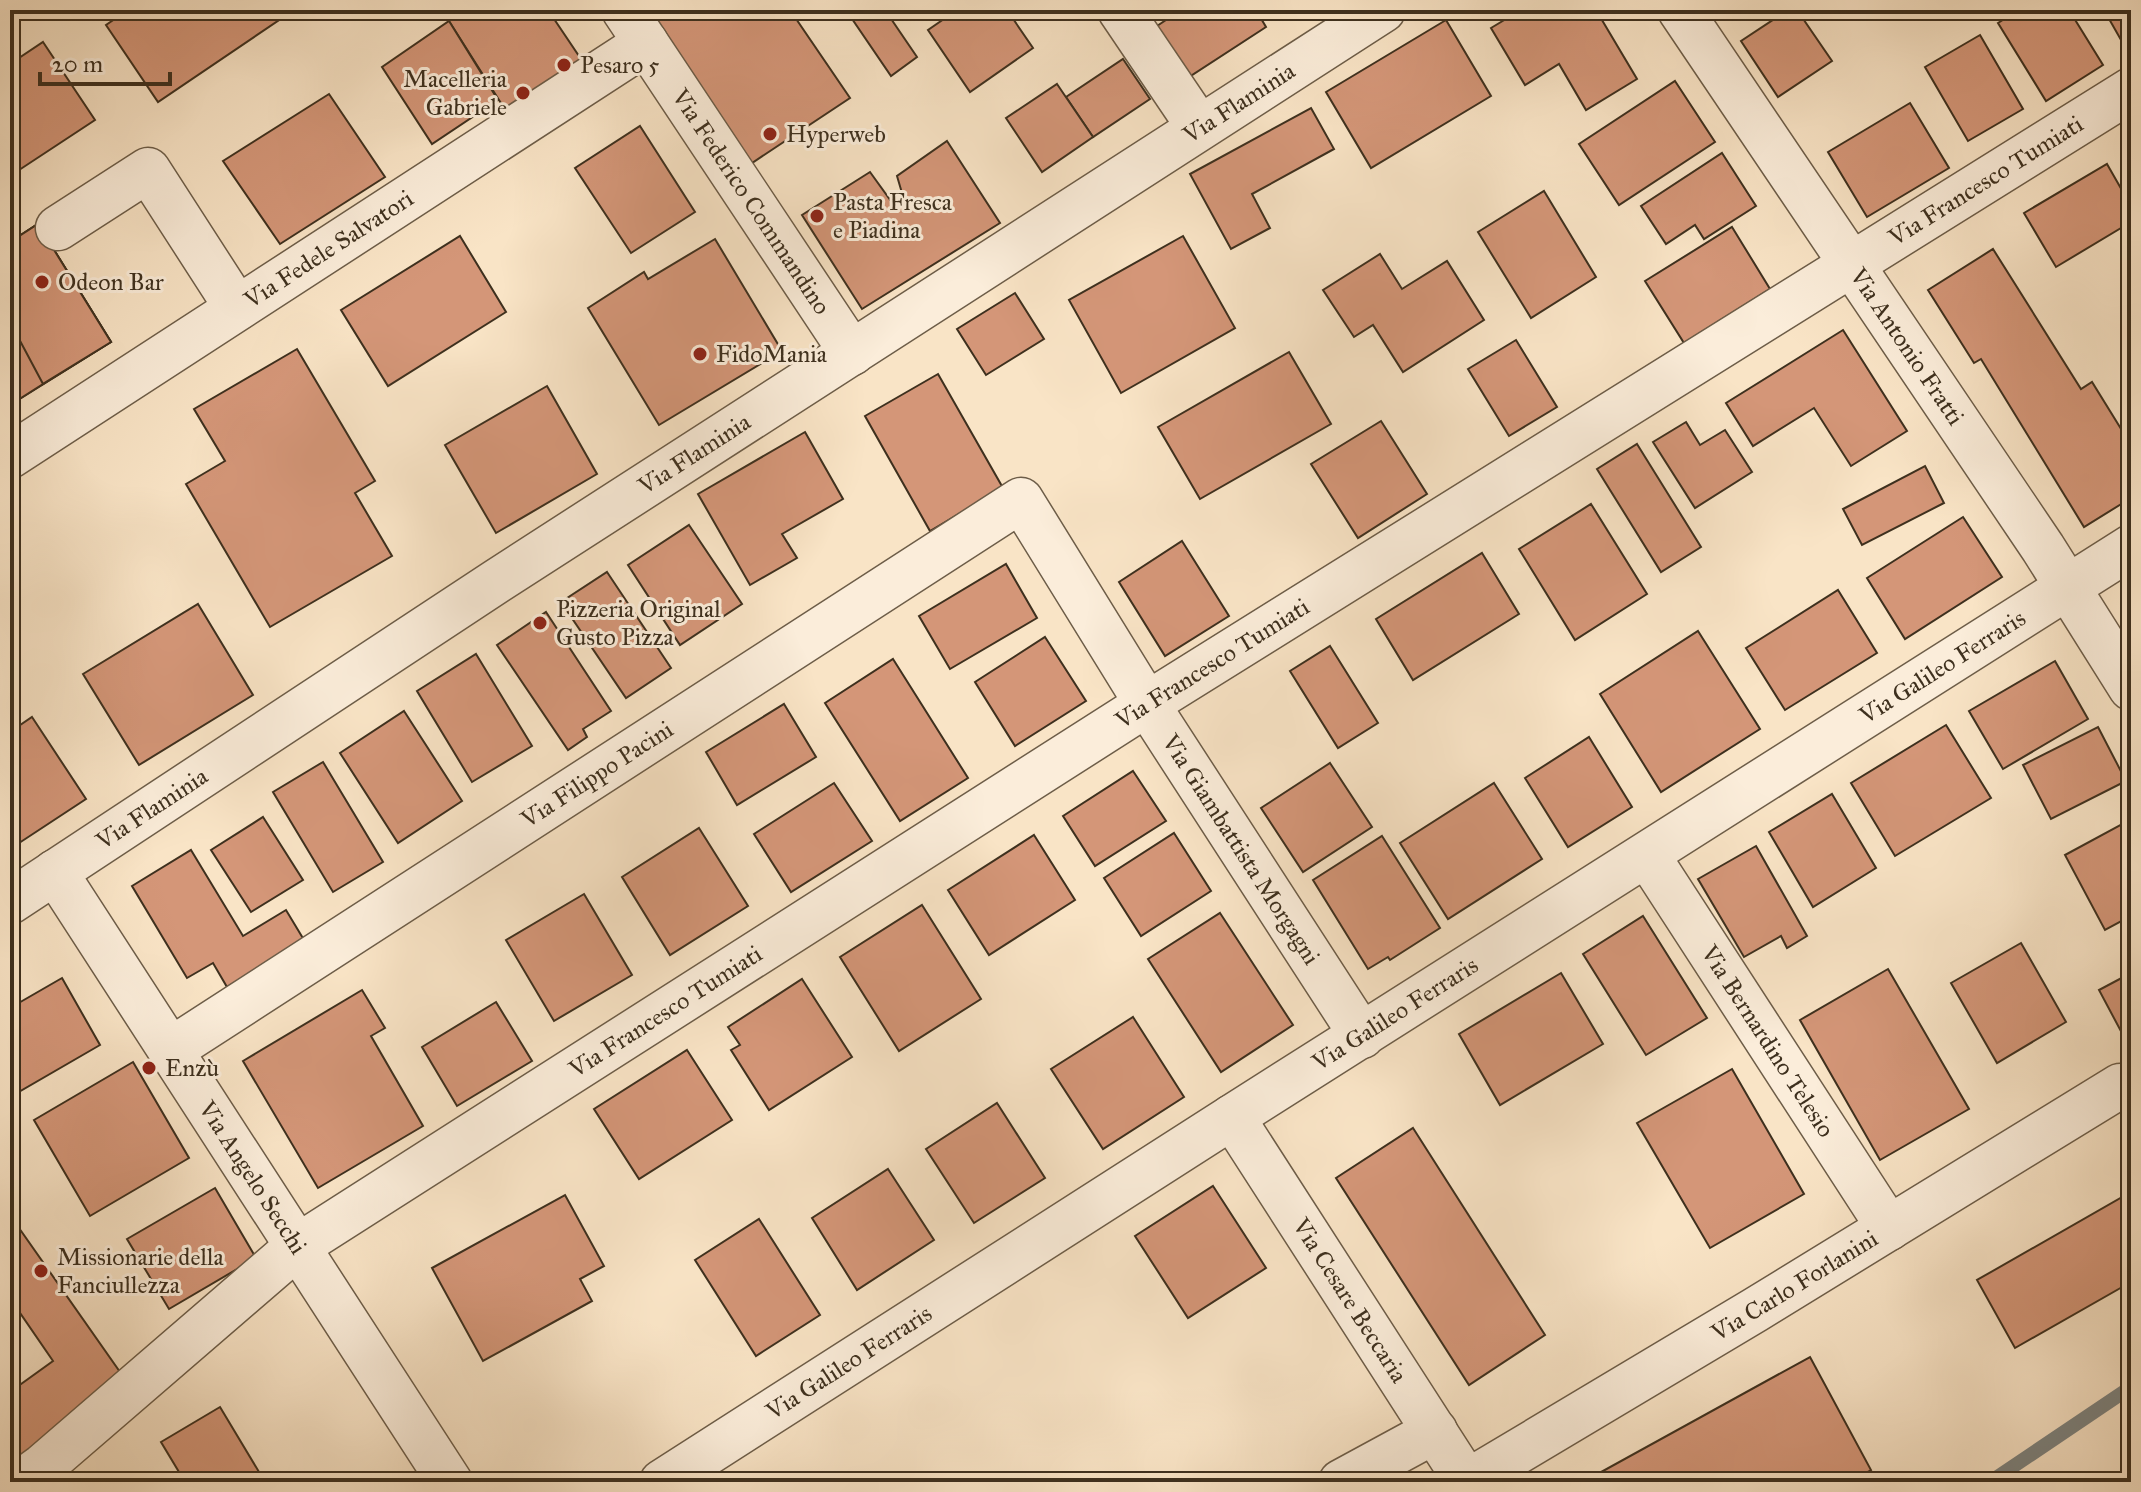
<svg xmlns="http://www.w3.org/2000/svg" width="2141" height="1492" font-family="'IM FELL Great Primer',serif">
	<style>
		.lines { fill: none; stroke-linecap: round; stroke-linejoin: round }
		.stream { stroke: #7c8380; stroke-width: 14 }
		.building { fill: #d49678; stroke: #3e301e; stroke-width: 2 }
		.minor-casing { stroke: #6d5d48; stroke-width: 47 }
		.minor { stroke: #fbedda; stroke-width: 44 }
		.poi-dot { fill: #8f2418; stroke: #fbedda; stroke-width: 3 }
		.labels { text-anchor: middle; stroke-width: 6; stroke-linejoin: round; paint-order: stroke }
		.poi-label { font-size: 24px; fill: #3e301e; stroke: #fbedda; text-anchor: start }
		.street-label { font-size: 24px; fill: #3e301e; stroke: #fbedda }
	</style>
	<rect width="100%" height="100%" fill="#f9e4c6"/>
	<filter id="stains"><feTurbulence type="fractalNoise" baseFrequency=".0025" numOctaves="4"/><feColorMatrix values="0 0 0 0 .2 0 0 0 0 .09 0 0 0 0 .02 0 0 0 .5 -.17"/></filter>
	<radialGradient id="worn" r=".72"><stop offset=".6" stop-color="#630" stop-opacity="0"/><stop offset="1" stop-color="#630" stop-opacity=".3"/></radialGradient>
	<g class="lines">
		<polyline class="stream" points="1990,1482 2131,1387"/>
	</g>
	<g class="building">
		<polygon points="128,10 294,10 158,102 106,25"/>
		<polygon points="442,10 548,10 587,68 511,119"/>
		<polygon points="650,10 790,10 850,98 752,163"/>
		<polygon points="846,10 885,10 917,57 891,76"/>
		<polygon points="957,10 1007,10 1033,48 970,92 928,30"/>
		<polygon points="1181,10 1256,10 1266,27 1189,77 1157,26"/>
		<polygon points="1521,10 1596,10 1637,79 1586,110 1559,64 1525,85 1491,28"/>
		<polygon points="1788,10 1797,10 1832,61 1778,97 1741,41"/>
		<polygon points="2019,10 2069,10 2103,65 2046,101 1998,23"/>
		<polygon points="2104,10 2131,10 2131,44 2125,47"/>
		<polygon points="1446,20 1491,96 1371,168 1326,92"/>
		<polygon points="449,21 498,100 432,144 382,67"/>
		<polygon points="1980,35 2023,109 1968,141 1925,67"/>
		<polygon points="43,42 95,120 10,176 10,64"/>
		<polygon points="1123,59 1150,99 1093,137 1066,97"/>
		<polygon points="1675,81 1715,142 1619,205 1579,144"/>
		<polygon points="1057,84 1093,137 1042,172 1006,118"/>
		<polygon points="329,94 385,177 280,244 223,161"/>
		<polygon points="1910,103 1949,168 1867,217 1828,152"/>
		<polygon points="1311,108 1334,149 1252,194 1270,228 1231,249 1190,174"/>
		<polygon points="640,126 695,212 631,253 575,168"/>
		<polygon points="947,141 1000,223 862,309 802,215 870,172 891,201 902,193 897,176"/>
		<polygon points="1722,153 1756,206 1704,239 1695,225 1666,244 1641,206"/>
		<polygon points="2107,164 2131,206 2131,222 2056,267 2024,213"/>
		<polygon points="1544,191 1596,277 1531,318 1478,232"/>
		<polygon points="38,224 111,342 10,405 10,242"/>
		<polygon points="38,224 111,342 43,384 10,322 10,242"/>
		<polygon points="38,224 111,342 10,404 10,242"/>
		<polygon points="1732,227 1770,289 1684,343 1645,281"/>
		<polygon points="460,236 506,312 388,386 341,310"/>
		<polygon points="1183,236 1235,328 1121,393 1069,300"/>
		<polygon points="715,239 782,351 659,425 588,308 644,272 648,279"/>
		<polygon points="1993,249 2081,389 2092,382 2131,445 2131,498 2084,527 1981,359 1974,363 1928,290"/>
		<polygon points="1380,254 1402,289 1447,261 1484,320 1403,372 1373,325 1354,337 1323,290"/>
		<polygon points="1015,293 1044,339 986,375 957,329"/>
		<polygon points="10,322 43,384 10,405"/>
		<polygon points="1843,330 1907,431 1851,466 1814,408 1753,446 1726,403"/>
		<polygon points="1516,340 1557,407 1509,436 1468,369"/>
		<polygon points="297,349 375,481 355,493 392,556 270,627 186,484 225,461 194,409"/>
		<polygon points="1289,352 1331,424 1200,499 1158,427"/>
		<polygon points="938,374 1003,488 930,531 865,416"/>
		<polygon points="547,386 597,474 496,533 445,445"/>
		<polygon points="1381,421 1427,494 1358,538 1311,464"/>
		<polygon points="1686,422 1700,445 1725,430 1752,472 1695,508 1653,442"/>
		<polygon points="805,432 843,499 782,534 797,558 750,585 698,494"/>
		<polygon points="1637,444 1701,547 1661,572 1597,469"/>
		<polygon points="1925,466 1944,503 1862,545 1843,509"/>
		<polygon points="1591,504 1647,594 1575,640 1519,549"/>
		<polygon points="1963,517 2002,577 1905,639 1867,578"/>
		<polygon points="689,525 742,604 680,645 628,565"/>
		<polygon points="1182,541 1229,616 1165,656 1119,582"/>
		<polygon points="1482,553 1519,614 1413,680 1376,619"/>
		<polygon points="1006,564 1037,618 950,669 919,616"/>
		<polygon points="607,572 671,668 626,698 561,602"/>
		<polygon points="1838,590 1877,653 1785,710 1746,648"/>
		<polygon points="198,604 253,695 139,765 83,674"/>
		<polygon points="546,612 611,711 583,729 587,737 568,750 497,645"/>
		<polygon points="1698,631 1760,729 1661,792 1600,694"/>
		<polygon points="1045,637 1086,701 1015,746 975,682"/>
		<polygon points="1330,646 1378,723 1338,748 1290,671"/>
		<polygon points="476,654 532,746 472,782 417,691"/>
		<polygon points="893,659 968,778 900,821 825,703"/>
		<polygon points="2055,661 2088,719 2003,769 1969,711"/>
		<polygon points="784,704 816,757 737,805 706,752"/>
		<polygon points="404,711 462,801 398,843 340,753"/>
		<polygon points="32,717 86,799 10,849 10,732"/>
		<polygon points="1946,725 1991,798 1895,856 1851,783"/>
		<polygon points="2098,727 2126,781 2051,819 2023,765"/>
		<polygon points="1589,737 1632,807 1568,847 1525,778"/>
		<polygon points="323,762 383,862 333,892 273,792"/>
		<polygon points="1330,763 1372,827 1303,872 1261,808"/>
		<polygon points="1133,771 1166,821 1095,866 1063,816"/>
		<polygon points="834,783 872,841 791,892 754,834"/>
		<polygon points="1494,783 1542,859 1448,919 1400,843"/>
		<polygon points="1832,794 1876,868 1813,907 1769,832"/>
		<polygon points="263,817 303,880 251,912 211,850"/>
		<polygon points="2124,823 2131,836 2131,916 2105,930 2065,855"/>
		<polygon points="699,828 748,906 670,955 622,877"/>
		<polygon points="1174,833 1211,891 1141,936 1104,878"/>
		<polygon points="1034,835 1075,900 989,955 948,890"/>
		<polygon points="1382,836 1440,928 1390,960 1388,957 1368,969 1313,880"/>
		<polygon points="1756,846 1807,936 1787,948 1781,936 1744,957 1698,879"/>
		<polygon points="191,850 243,936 286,910 304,940 227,987 213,963 187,978 132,886"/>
		<polygon points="584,894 632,975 554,1021 506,940"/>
		<polygon points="922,905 981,999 899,1051 840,957"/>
		<polygon points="1220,913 1293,1025 1221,1072 1148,959"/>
		<polygon points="1643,916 1707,1018 1646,1055 1583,954"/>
		<polygon points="2021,943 2066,1022 1997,1063 1951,983"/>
		<polygon points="1888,969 1969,1109 1880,1160 1800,1020"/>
		<polygon points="1561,973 1603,1044 1500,1105 1459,1034"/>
		<polygon points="2131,973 2131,1050 2099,990"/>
		<polygon points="62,978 100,1045 10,1097 10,1008"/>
		<polygon points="802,979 852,1057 769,1110 731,1050 740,1045 728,1027"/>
		<polygon points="362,990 385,1028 371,1036 423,1126 318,1188 243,1061"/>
		<polygon points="496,1002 532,1061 457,1106 422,1047"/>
		<polygon points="1133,1017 1184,1097 1103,1149 1051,1069"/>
		<polygon points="687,1050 732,1120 639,1179 594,1109"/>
		<polygon points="133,1062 189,1158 90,1216 34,1120"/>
		<polygon points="1732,1069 1804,1194 1710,1248 1637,1123"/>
		<polygon points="997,1103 1045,1178 974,1223 926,1149"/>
		<polygon points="1413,1128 1545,1335 1469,1385 1336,1178"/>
		<polygon points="888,1169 934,1240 857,1290 812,1218"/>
		<polygon points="1213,1186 1266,1268 1188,1318 1135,1236"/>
		<polygon points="215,1188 256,1258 169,1309 127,1239"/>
		<polygon points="2131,1192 2131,1282 2015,1348 1977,1280"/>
		<polygon points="565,1195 604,1266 580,1279 592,1301 483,1361 432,1268"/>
		<polygon points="12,1218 127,1382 10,1465 10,1392 53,1361 20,1313 10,1320"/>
		<polygon points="759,1219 820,1315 756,1356 695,1260"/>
		<polygon points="1810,1357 1871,1470 1850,1482 1594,1482 1592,1477"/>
		<polygon points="220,1407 265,1482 185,1482 161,1442"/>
		<polygon points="783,1475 801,1482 773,1482"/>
	</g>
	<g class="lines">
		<g class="minor-casing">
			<g id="minor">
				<path id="s1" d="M624 10 852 353"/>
				<polyline points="1120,10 1199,127"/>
				<path id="s2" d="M1680 10 2043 548 2131 688"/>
				<polyline points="58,228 148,170 237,308"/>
				<path id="s3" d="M10 456 646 43"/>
				<path id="s4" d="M1647 855 1889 1228"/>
				<path id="s5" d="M55 872 450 1482"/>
				<path id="s6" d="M10 902 497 581 1383 10"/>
				<path id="s7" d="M172 1049 1021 500 1147 704 1362 1036"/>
				<path id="s8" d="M1232 1117 1467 1482 1755 1310 2120 1086"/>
				<path id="s9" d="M21 1482 43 1466 298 1246 1147 704 2131 90"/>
				<path id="s10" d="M662 1482 1232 1117 2131 547"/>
				<polyline points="1341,1482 1435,1431"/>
			</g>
		</g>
		<use href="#minor" class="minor"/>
	</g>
	<g class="poi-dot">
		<circle cx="564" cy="65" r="8"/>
		<circle cx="523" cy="93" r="8"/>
		<circle cx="770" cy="134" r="8"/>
		<circle cx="817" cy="216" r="8"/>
		<circle cx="42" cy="282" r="8"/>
		<circle cx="700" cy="354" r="8"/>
		<circle cx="540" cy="623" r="8"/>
		<circle cx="149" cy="1068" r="8"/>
		<circle cx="41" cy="1271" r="8"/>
	</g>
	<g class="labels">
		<g class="poi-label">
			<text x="580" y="73">Pesaro 5</text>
			<text x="507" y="87" text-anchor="end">Macelleria<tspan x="507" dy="28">Gabriele</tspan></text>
			<text x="786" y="142">Hyperweb</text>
			<text x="833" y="210">Pasta Fresca<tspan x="833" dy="28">e Piadina</tspan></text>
			<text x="58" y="290">Odeon Bar</text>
			<text x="716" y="362">FidoMania</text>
			<text x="556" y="617">Pizzeria Original<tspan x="556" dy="28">Gusto Pizza</tspan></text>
			<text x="165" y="1076">Enzù</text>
			<text x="57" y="1265">Missionarie della<tspan x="57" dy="28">Fanciullezza</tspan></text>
		</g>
		<g class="street-label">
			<text dy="8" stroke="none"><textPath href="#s6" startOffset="1466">Via Flaminia</textPath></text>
			<text dy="8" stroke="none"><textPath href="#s9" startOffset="2360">Via Francesco Tumiati</textPath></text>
			<text dy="8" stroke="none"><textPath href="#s1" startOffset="230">Via Federico Commandino</textPath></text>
			<text dy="8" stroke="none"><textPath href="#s3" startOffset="380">Via Fedele Salvatori</textPath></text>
			<text dy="8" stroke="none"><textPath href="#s2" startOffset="406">Via Antonio Fratti</textPath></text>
			<text dy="8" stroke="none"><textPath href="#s6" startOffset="818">Via Flaminia</textPath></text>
			<text dy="8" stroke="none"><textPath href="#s9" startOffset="1448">Via Francesco Tumiati</textPath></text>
			<text dy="8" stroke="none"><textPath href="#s10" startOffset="1518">Via Galileo Ferraris</textPath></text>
			<text dy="8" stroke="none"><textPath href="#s7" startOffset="506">Via Filippo Pacini</textPath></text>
			<text dy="8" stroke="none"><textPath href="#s6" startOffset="170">Via Flaminia</textPath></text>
			<text dy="8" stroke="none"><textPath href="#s7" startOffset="1424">Via Giambattista Morgagni</textPath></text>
			<text dy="8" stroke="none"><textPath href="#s9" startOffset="800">Via Francesco Tumiati</textPath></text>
			<text dy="8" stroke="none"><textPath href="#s10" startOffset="870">Via Galileo Ferraris</textPath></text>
			<text dy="8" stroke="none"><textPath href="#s4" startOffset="222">Via Bernardino Telesio</textPath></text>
			<text dy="8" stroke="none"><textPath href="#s5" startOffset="364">Via Angelo Secchi</textPath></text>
			<text dy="8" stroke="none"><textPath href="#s8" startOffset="816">Via Carlo Forlanini</textPath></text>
			<text dy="8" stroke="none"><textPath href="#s8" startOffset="218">Via Cesare Beccaria</textPath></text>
			<text dy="8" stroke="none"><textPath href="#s10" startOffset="222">Via Galileo Ferraris</textPath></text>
		</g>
	</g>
	<rect width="2141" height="1492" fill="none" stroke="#f9e4c6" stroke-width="40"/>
	<rect x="12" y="12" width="2117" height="1468" fill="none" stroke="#3e301e" stroke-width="4"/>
	<rect x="20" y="20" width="2101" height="1452" fill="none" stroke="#3e301e" stroke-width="2"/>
	<path d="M40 72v12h130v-12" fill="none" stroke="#3e301e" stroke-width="4"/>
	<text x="52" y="72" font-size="24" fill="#3e301e" stroke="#fbedda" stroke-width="6" paint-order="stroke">20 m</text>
	<rect width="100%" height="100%" filter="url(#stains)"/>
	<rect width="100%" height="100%" fill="url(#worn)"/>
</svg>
